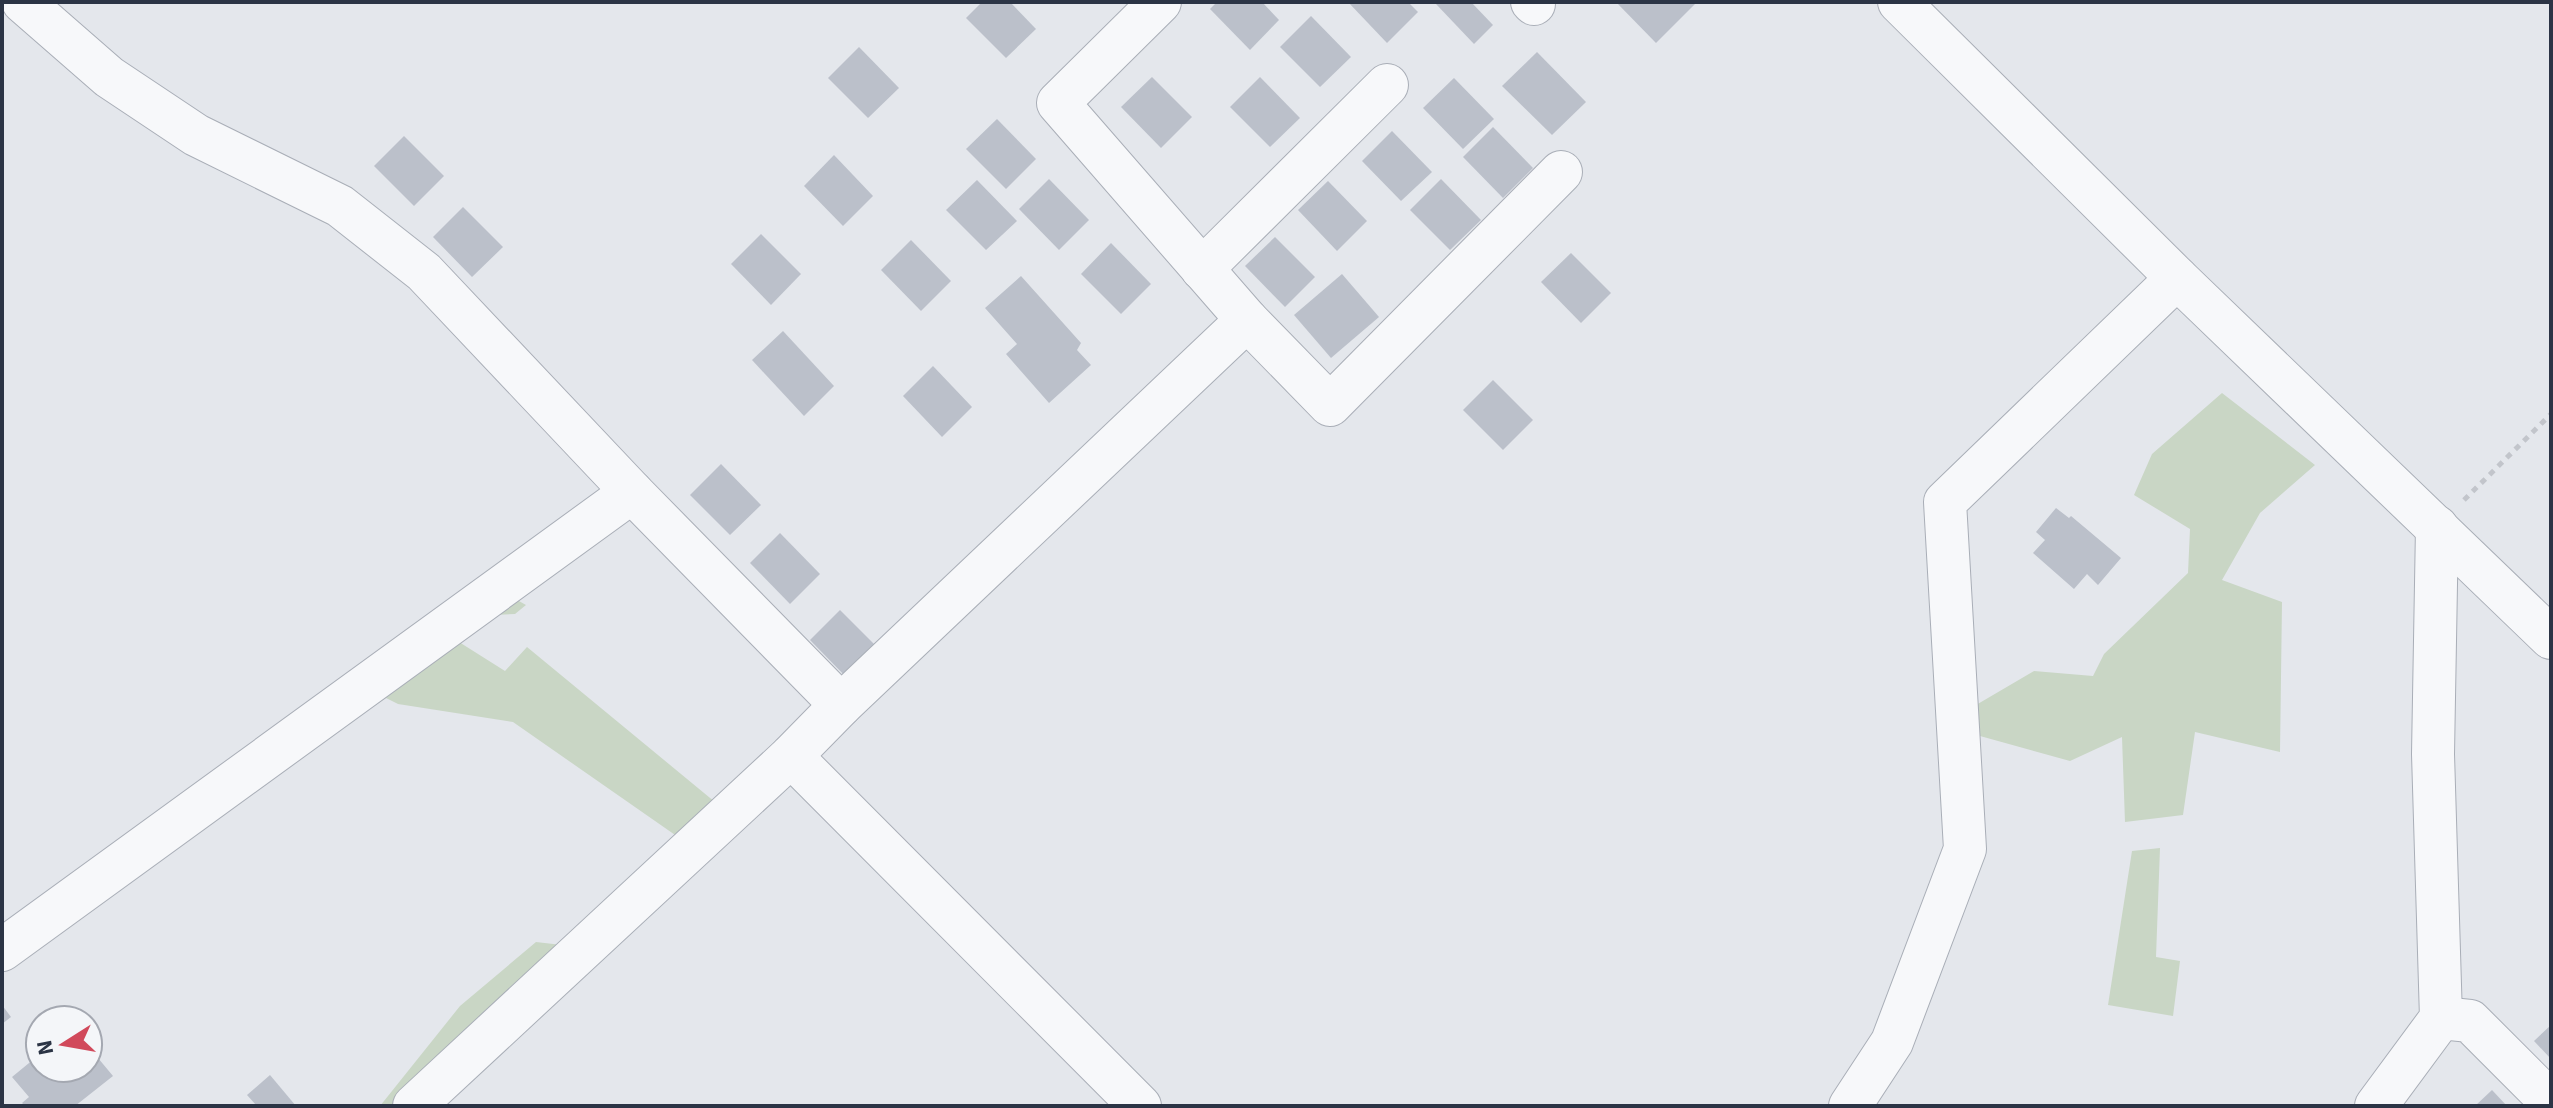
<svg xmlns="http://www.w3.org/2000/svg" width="2553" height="1108" font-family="'Source Sans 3',sans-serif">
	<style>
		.green { fill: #c9d6c5 }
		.building { fill: #bbc0ca }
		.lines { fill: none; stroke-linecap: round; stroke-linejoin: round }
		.minor-casing { stroke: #a9aeb7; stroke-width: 44 }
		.path { stroke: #c2c5cb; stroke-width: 5; stroke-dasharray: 6 6; stroke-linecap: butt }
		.minor { stroke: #f7f8fa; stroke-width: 42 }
	</style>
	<rect width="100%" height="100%" fill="#e4e7ec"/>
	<g class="green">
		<polygon points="2222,393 2315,465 2260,513 2222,580 2282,602 2280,752 2195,732 2183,815 2125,822 2122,737 2070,761 1980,736 1976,705 2034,671 2093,676 2104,654 2188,573 2190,529 2134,495 2152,454"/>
		<polygon points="510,596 526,605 515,614 494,615 459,642 505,671 527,647 721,807 400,1106 380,1106 460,1006 536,942 562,945 678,837 513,722 398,704 386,698 98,890"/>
		<polygon points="2160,848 2156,957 2180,961 2173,1016 2108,1005 2132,851"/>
	</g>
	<g class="building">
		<polygon points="982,2 1010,2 1036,29 1006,58 966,18"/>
		<polygon points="1217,2 1262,2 1279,20 1250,50 1210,9"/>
		<polygon points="1348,2 1408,2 1418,12 1387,43"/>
		<polygon points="1438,2 1471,2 1493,25 1474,44 1436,4"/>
		<polygon points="1616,2 1697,2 1656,43"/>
		<polygon points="1311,16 1351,57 1320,87 1280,47"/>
		<polygon points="859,47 899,88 868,118 828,78"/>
		<polygon points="1537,52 1586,102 1552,135 1502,86"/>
		<polygon points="1152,77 1192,117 1161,148 1121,107"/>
		<polygon points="1260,77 1300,118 1270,147 1230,107"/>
		<polygon points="1454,78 1494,119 1463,149 1423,108"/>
		<polygon points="997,119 1036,159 1006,189 966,149"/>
		<polygon points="1493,127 1533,168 1503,198 1463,157"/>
		<polygon points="1392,131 1432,172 1401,201 1362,161"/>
		<polygon points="404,136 444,176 414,206 374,166"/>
		<polygon points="834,155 873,196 843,226 804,186"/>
		<polygon points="1049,179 1089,220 1059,250 1019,209"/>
		<polygon points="1441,179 1481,220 1450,250 1410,210"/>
		<polygon points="977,180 1017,221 986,250 946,210"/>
		<polygon points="1328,181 1367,221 1337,251 1298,210"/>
		<polygon points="463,207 503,247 472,277 433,237"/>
		<polygon points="761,234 801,274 771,305 731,264"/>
		<polygon points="1275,237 1315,277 1285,307 1245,266"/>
		<polygon points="911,240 951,281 921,311 881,270"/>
		<polygon points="1111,243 1151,284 1121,314 1081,274"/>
		<polygon points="1571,253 1611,293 1581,323 1541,282"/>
		<polygon points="1342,274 1379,317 1331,358 1294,315"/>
		<polygon points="1021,276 1081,343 1077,350 1091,365 1049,403 1006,354 1017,344 985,308"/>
		<polygon points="783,331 834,386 804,416 752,360"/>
		<polygon points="933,366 972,407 942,437 903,396"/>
		<polygon points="1493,380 1533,420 1503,450 1463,410"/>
		<polygon points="721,464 761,505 730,535 690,495"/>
		<polygon points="2056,508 2069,518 2071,516 2121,558 2098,585 2087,574 2074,589 2033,553 2045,540 2036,532"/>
		<polygon points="780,533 820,574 790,604 750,563"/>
		<polygon points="840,610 880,650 849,680 810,640"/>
		<polygon points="2,1005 11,1017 2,1024"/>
		<polygon points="2551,1025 2551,1059 2534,1041"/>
		<polygon points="88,1046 113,1076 75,1106 25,1106 22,1103 29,1097 12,1077 40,1054 40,1068 88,1068"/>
		<polygon points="270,1075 296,1106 257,1106 247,1095"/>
		<polygon points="2492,1090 2507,1106 2475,1106"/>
	</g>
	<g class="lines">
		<g class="minor-casing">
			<g id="minor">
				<polyline points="23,2 109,77 196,135 340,206 424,272 632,492 841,705"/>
				<polyline points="1532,2 1534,4"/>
				<polyline points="1899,2 2177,278 2551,638"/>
				<polyline points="1202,269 1387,85"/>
				<polyline points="1247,320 1330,405 1561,172"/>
				<polyline points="791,756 1140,1106"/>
				<polyline points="2,950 632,492"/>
				<polyline points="2441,1018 2470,1021 2551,1102"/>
				<polyline points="414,1106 791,756 841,705 1247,320 1058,103 1160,2"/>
				<polyline points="1850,1106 1892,1042 1965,849 1945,502 2177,278"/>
				<polyline points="2376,1106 2441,1018 2433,754 2437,527"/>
			</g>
		</g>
		<polyline class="path" points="2464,500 2551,414"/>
		<use href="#minor" class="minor"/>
	</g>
	<rect width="2553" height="1108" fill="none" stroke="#2b3445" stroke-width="8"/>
	<g transform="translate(64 1044) rotate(259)"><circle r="38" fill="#f4f6f9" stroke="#a4a8b1" stroke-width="2"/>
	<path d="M0-6L14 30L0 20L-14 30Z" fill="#d1495b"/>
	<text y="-12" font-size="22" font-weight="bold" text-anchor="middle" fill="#2b3445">N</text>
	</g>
</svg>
